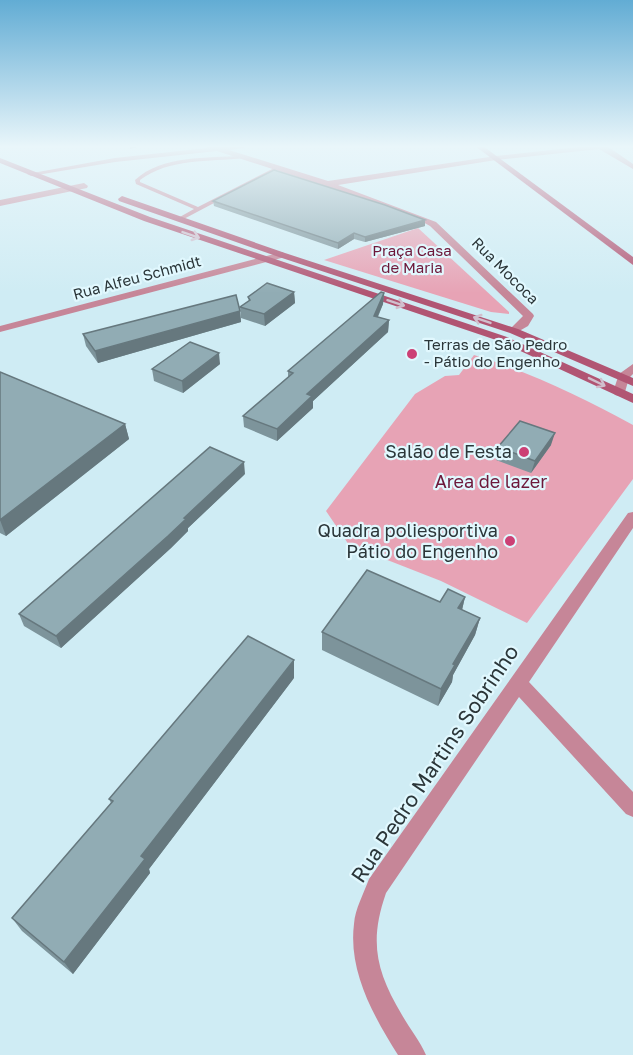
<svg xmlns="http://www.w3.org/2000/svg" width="633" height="1055" font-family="'Golos Text',sans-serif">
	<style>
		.green { fill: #e7a3b5 }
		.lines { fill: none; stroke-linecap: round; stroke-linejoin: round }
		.lane { fill: #c68698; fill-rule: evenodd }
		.street { fill: #c68698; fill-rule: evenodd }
		.secondary { fill: #b15573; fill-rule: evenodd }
		.wall { fill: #7d949b }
		.shaded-wall { fill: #66787e }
		.building { fill: #91acb4; stroke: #66787e; stroke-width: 1.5 }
		.oneway { stroke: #d0bfcd }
		.poi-dot { fill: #cc4075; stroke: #e1f8fe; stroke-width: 2 }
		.labels { text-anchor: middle; stroke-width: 4.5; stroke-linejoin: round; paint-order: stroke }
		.far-park-label { font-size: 15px; fill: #6d183a; stroke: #e1f8fe }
		.far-street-label { font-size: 15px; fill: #2b3639; stroke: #e1f8fe }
		.far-poi-label { font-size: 15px; fill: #2b3639; stroke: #e1f8fe; text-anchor: start }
		.poi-label { font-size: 18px; fill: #2b3639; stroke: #e1f8fe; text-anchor: end }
		.park-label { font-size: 18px; fill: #6d183a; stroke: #e1f8fe }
		.near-street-label { font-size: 21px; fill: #2b3639; stroke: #e1f8fe }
	</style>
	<rect width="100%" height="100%" fill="#cfecf4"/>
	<g class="green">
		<polygon points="418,228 509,312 509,314 491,312 324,260"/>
		<path d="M474 355C530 372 582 397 633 425V479L527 623 441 581 349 545 326 511 415 394 445 376 459 375Z"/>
	</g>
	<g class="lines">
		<path class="lane" d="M242 156 244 158C209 162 169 158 140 180V182L198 207 276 167 280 168 180 221 177 219 178 218 194 209 136 184 135 180C162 155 207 158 242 156Z"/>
		<g class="street">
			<polygon points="206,146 247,146 244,148 229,150 328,181 496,156 587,146 607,146 633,164 633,169 599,149 496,160 338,185 436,222 533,314 534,316 528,326 514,334 508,331 523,316 430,226 421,221 325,186 217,151 115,162 31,176 27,174 115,158 207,148"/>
			<polygon points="84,183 88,186 87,188 0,206 0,200"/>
			<polygon points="282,252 287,255 285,257 0,332 0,326"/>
			<polygon points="633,364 633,374 629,378 625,392 619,396 615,395 613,392 619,374"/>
			<path d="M633 512V528L529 682 633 792V817L626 814 519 697 386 893C369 942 376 971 402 1015 410 1029 420 1041 426 1055H398C374 1017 348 971 354 924 355 909 364 893 369 879L628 513Z"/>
		</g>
		<g class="secondary">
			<polygon points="475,146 483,146 633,257 633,265"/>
			<polygon points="0,158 150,217 507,337 633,394 633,403 499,341 144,221 0,163"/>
			<polygon points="122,196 285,253 518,329 633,378 633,386 510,333 279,257 119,201 118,199"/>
		</g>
	</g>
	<g class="wall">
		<polygon points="213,201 425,226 365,242 354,239 338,249 214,206"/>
		<polygon points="294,292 295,303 265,326 241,318 240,307 249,301 248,297"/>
		<polygon points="384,293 383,304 378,317 389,320 388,332 313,401 313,408 277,441 244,427 243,416 288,377 288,371"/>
		<polygon points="240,311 241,322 98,363 86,346 83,334"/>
		<polygon points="220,364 183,393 154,381 152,369"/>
		<polygon points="0,372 125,424 129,439 6,536 0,533"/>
		<polygon points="551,445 531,473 496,460 498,447"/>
		<polygon points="245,474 188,528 188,531 171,548 61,648 24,626 19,614"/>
		<polygon points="465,597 462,610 480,618 475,635 453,675 452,682 438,706 322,650 322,632 440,602"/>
		<polygon points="294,678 149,869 150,873 73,974 22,931 12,918 111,803 109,799"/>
	</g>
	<g class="shaded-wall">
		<polygon points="130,146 143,146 130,149"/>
		<polygon points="425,220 425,226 365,242 365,237"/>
		<polygon points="354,233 354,239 338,249 338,243"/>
		<polygon points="294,292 295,303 265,326 264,314"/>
		<polygon points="384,293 383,304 373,327 374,316"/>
		<polygon points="240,311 241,322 98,363 95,351"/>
		<polygon points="389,320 388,332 313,401 313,408 277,441 277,429 307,394"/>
		<polygon points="219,353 220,364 183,393 182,381"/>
		<polygon points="125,424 129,439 6,536 0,520"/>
		<polygon points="555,433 551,445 531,473 535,461"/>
		<polygon points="244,462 245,474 188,528 188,531 171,548 61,648 56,636"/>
		<polygon points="465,597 461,614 458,608"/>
		<polygon points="480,618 475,635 453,675 452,682 438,706 441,689 453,664"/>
		<polygon points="294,660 294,678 149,869 150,873 73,974 64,962 141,856"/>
	</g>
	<g class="building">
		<polygon points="274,170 385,205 425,220 365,237 354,233 338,243 213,201"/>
		<polygon points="267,283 294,292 264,314 240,307 250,300 248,297"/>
		<polygon points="381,292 384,293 374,316 389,320 307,394 312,396 277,429 243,416 293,373 288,371"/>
		<polygon points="236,295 240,311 95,351 83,334"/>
		<polygon points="190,342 219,353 182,381 152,369"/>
		<polygon points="0,372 125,424 0,520"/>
		<polygon points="520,421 555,433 535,461 498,447"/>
		<polygon points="210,447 244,462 184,518 186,519 168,536 56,636 19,614"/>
		<polygon points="367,570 440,602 448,589 465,597 458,608 480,618 453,664 455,665 441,689 322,632"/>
		<polygon points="248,636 294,660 141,856 145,859 64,962 12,918 113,801 109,799"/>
	</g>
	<defs><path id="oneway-shaft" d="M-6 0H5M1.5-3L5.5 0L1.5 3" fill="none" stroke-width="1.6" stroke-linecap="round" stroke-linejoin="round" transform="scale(1.5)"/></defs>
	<g class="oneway">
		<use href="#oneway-shaft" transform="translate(191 235) rotate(19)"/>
		<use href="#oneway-shaft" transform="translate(396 303) rotate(18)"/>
		<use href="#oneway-shaft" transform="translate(482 320) rotate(-161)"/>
		<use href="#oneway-shaft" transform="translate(597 382) rotate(26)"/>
	</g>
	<linearGradient id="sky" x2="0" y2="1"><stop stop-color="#62acd4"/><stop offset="0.5" stop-color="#e9f6fa"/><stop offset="1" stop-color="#e9f6fa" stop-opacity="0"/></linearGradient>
	<rect width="633" height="293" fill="url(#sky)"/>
	<g class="poi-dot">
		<circle cx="412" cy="354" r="6"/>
		<circle cx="524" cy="452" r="6"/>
		<circle cx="510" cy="541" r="6"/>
	</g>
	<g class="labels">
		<g class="far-park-label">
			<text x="412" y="256">Praça Casa<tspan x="412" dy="17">de Maria</tspan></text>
		</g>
		<g class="far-street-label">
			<text transform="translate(505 271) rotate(45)" y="5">Rua Mococa</text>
			<text transform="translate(137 278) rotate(-15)" y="5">Rua Alfeu Schmidt</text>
		</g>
		<g class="far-poi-label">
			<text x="424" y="350">Terras de São Pedro<tspan x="424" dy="17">- Pátio do Engenho</tspan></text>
		</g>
		<g class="poi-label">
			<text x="512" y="458">Salão de Festa</text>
			<text x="498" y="537">Quadra poliesportiva<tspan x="498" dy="21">Pátio do Engenho</tspan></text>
		</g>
		<g class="park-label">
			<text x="491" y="488">Area de lazer</text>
		</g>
		<g class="near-street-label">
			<text transform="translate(435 764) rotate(-56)" y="7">Rua Pedro Martins Sobrinho</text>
		</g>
	</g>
</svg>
